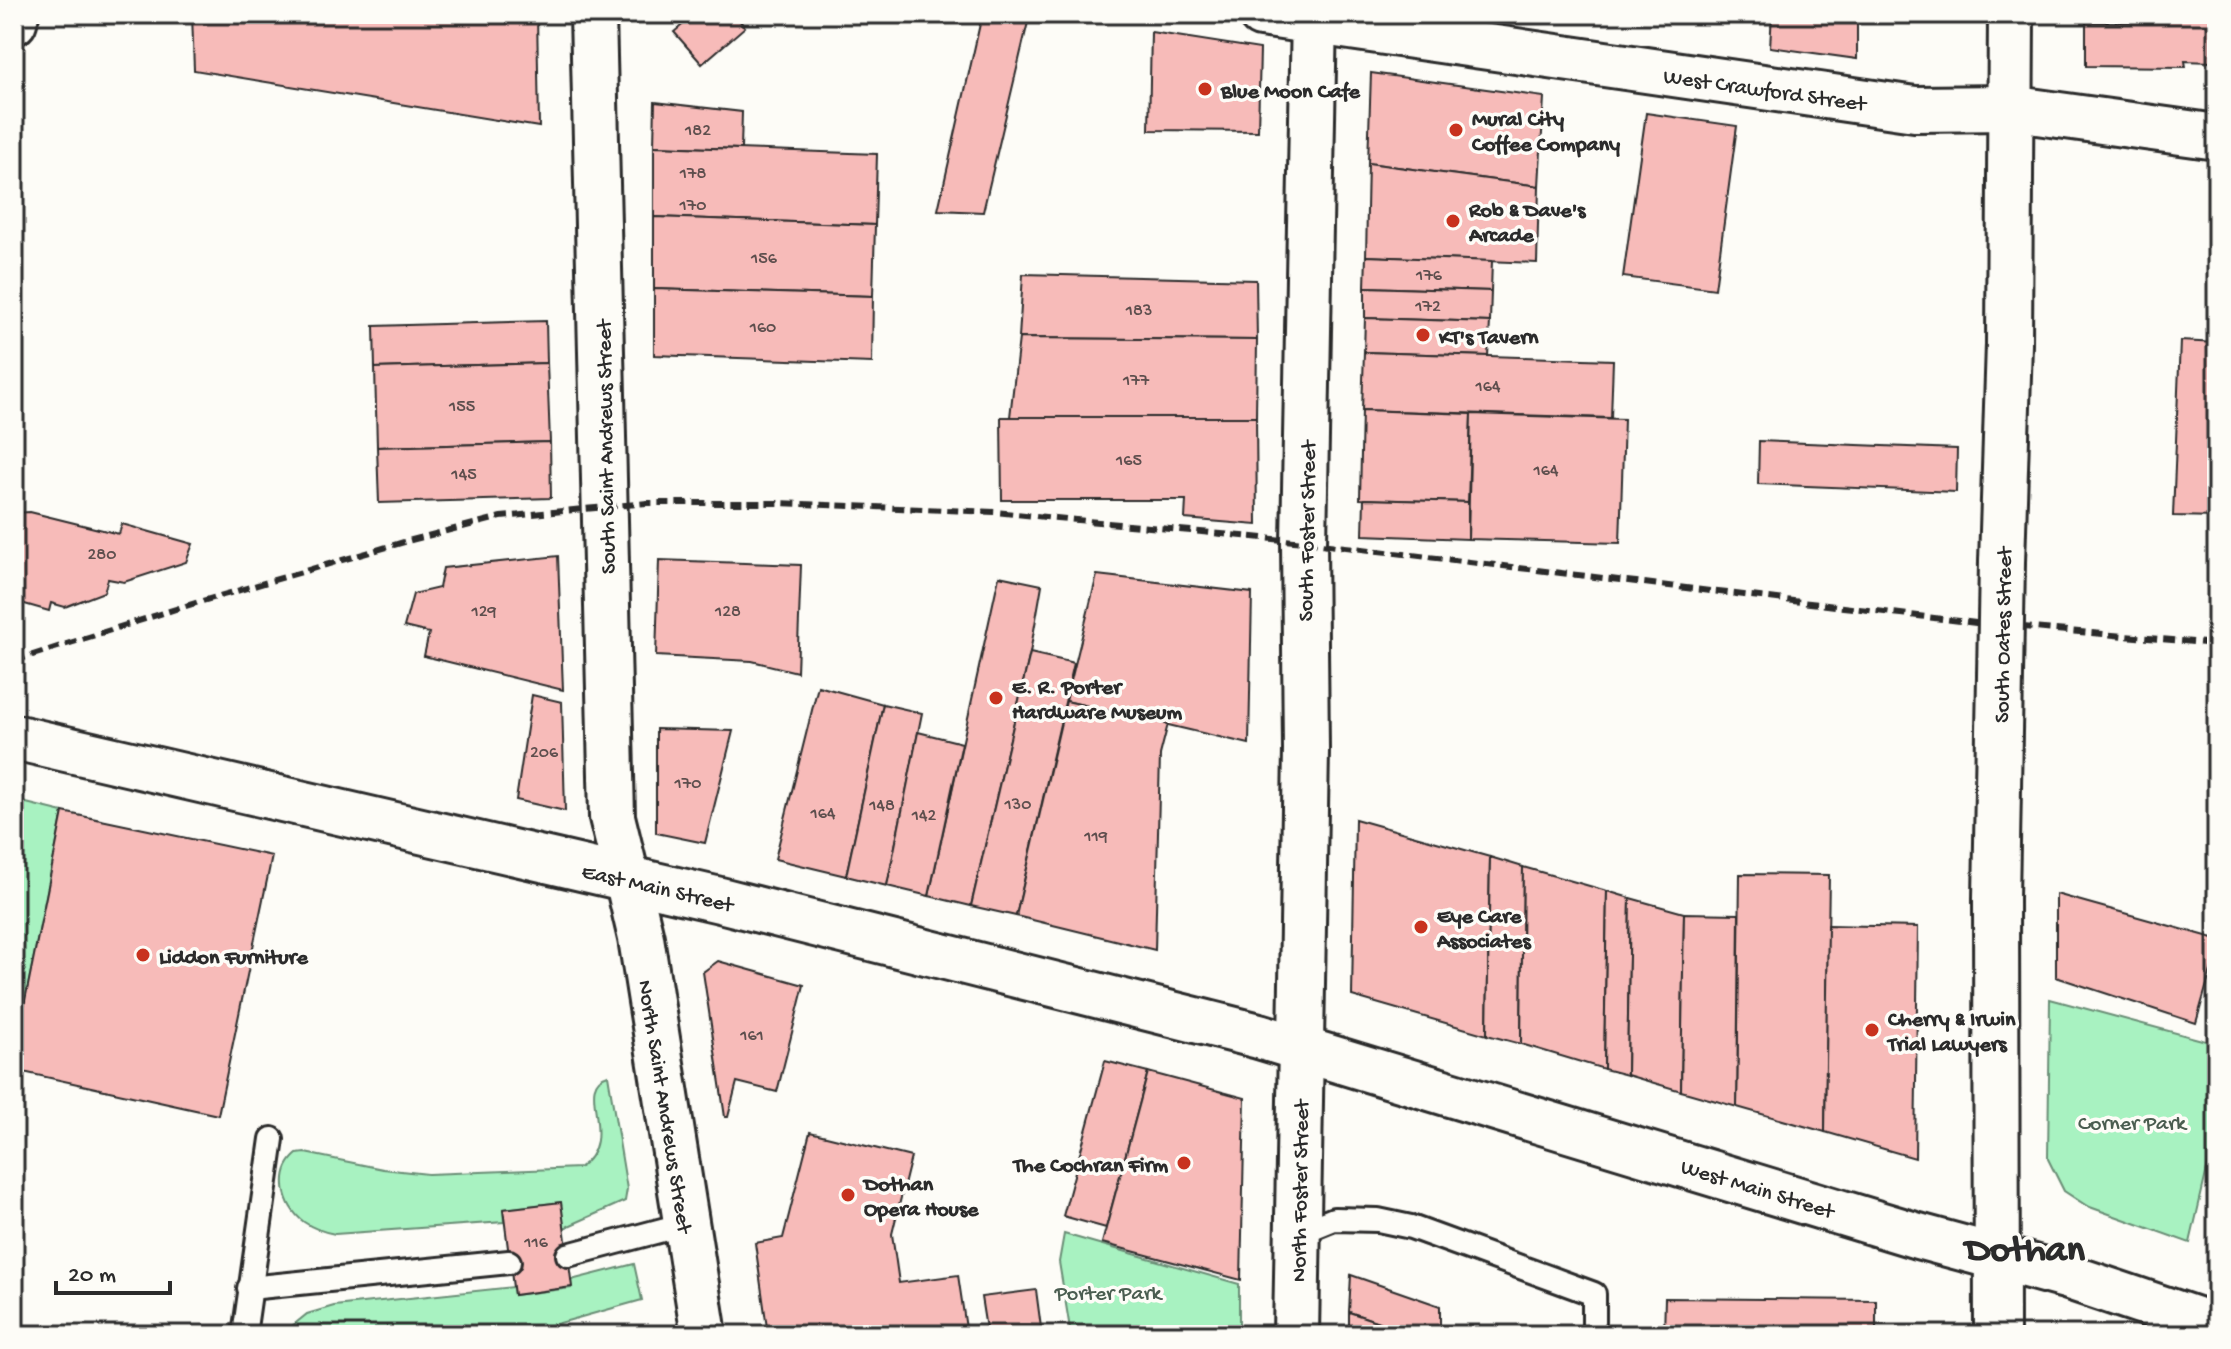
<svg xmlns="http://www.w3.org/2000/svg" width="2231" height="1349" font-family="'Gochi Hand',sans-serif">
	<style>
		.green { fill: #a8f2c1; stroke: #6a8e76; stroke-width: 2 }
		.building { fill: #f7bbb9; stroke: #2b2b2b; stroke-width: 2 }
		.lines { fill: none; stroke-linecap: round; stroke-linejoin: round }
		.lane-casing { stroke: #2b2b2b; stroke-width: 28 }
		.street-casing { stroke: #2b2b2b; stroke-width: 50 }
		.secondary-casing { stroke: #2b2b2b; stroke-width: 50 }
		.primary-casing { stroke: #2b2b2b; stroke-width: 50 }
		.lane { stroke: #fdfcf7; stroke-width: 22 }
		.street { stroke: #fdfcf7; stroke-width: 44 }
		.secondary { stroke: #fdfcf7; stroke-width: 44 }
		.primary { stroke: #fdfcf7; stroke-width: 44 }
		.rail { stroke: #2b2b2b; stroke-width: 6; stroke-dasharray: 12 6; stroke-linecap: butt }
		.primary-bridge-casing { stroke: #2b2b2b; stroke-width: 50; stroke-linecap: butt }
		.primary-bridge { stroke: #fdfcf7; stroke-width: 44 }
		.poi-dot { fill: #c8321e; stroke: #fdfcf7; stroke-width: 3 }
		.labels { text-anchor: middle; stroke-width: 7; stroke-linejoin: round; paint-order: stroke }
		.number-label { font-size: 18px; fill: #5e4f4e }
		.street-label { font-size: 22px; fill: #2b2b2b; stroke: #fdfcf7 }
		.poi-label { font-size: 22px; font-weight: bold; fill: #2b2b2b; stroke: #fdfcf7; text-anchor: start }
		.park-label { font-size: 22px; fill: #4a5d50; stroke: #fdfcf7 }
		.town-label { font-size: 38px; font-weight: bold; fill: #2b2b2b; stroke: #fdfcf7 }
	</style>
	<rect width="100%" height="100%" fill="#fdfcf7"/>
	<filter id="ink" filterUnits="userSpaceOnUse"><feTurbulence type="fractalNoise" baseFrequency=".0125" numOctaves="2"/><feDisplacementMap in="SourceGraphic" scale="16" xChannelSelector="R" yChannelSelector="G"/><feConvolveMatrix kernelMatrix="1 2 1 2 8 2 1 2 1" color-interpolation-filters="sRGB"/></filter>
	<g filter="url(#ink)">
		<g class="green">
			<polygon points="14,800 63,812 14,1055"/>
			<polygon points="2050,999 2217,1044 2217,1126 2190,1243 2087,1206 2064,1191 2048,1159"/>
			<path d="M608 1075 627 1189 625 1201 564 1228 560 1202 503 1209 504 1222 335 1234C324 1232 314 1229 304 1222 283 1207 275 1172 297 1154L305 1153 383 1169 428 1174 579 1168C622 1139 572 1085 608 1075Z"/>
			<polygon points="1064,1234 1239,1284 1239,1335 1071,1335 1059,1262"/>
			<polygon points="634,1264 642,1300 517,1335 281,1335 307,1314 334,1306 513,1287 514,1295 571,1288 571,1280"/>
		</g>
		<g class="building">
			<polygon points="192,14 537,14 539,127 194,70"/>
			<polygon points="681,14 734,14 745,27 702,64 674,32 687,21"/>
			<polygon points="1772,14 1857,14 1857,59 1770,47"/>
			<polygon points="2132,14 2211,14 2211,62 2185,61 2186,67 2086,66 2086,22 2132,22"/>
			<polygon points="982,15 1028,22 983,212 938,210"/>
			<polygon points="1151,32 1260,49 1258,131 1149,130"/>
			<polygon points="1371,73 1544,97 1539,186 1368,163"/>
			<polygon points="655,102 742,112 741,149 654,146"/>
			<polygon points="1646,113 1737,126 1715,289 1623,277"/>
			<polygon points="654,146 877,154 875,225 654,217"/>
			<polygon points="1368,163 1539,186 1537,263 1366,256"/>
			<polygon points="654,217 875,225 873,296 654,289"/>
			<polygon points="1366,256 1492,261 1491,291 1365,287"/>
			<polygon points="1023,274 1256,280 1257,340 1019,338"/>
			<polygon points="1365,287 1491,291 1490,322 1365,318"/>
			<polygon points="654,289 873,296 872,363 654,355"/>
			<polygon points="1365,318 1490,322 1488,356 1364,352"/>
			<polygon points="546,321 547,363 375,368 374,326"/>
			<polygon points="1019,338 1257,340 1256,417 1010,417"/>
			<polygon points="2180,341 2217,343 2217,517 2173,516"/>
			<polygon points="1364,352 1613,360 1611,418 1362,410"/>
			<polygon points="547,363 550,442 377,447 375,368"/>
			<polygon points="1362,410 1471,414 1468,502 1360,499"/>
			<polygon points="1471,414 1624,419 1620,543 1468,539"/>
			<polygon points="1001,417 1256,417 1257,525 1185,519 1186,500 1002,500"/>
			<polygon points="1759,441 1957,449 1956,492 1758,484"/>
			<polygon points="550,442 551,498 379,503 377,447"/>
			<polygon points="1364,499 1468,502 1468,539 1363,535"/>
			<polygon points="30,512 119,534 122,524 193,544 186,562 124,582 108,579 104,592 65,607 51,603 49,611 14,601 14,513"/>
			<polygon points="558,556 563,690 424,656 429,633 404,627 413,594 439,588 443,568"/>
			<polygon points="659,560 801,565 797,672 752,661 656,656"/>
			<polygon points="1097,575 1252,593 1249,744 1066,701"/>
			<polygon points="999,576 1042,585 1030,653 971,906 929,896"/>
			<polygon points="1030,653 1074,663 1016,916 971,906"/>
			<polygon points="818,686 883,704 846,876 775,859"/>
			<polygon points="532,695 562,702 565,811 516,800"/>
			<polygon points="1066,701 1168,724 1160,755 1155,950 1016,916"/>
			<polygon points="883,704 922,713 887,886 846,876"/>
			<polygon points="656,729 733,731 705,843 656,833"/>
			<polygon points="918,732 962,743 929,896 887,886"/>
			<polygon points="63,812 272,856 218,1115 14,1070 14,1055"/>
			<polygon points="1355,819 1490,857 1487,1035 1352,996"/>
			<polygon points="1490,857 1523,867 1521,1044 1487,1035"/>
			<polygon points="1523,867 1607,891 1604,1069 1521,1044"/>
			<polygon points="1740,874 1829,875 1825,1132 1737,1107"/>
			<polygon points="1607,891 1630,898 1627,1075 1604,1069"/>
			<polygon points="2056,894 2217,939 2217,949 2196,1023 2056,977"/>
			<polygon points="1630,898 1684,913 1681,1091 1627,1075"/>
			<polygon points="1684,913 1739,914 1737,1107 1681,1091"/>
			<polygon points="1828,925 1918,927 1915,1158 1825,1132"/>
			<polygon points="718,961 804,985 777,1092 737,1082 728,1117 725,1117 703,972"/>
			<polygon points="1105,1061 1148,1072 1106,1228 1063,1216"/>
			<polygon points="1148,1072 1245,1098 1241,1280 1102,1243"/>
			<polygon points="810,1132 911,1157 892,1234 899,1283 958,1275 967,1335 768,1335 755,1243 783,1238"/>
			<polygon points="561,1202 572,1287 514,1295 503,1209"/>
			<polygon points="1351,1275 1440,1306 1440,1335 1408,1332 1349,1312"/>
			<polygon points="1036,1290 1042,1335 987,1335 981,1297"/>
			<polygon points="1665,1298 1876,1300 1876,1335 1664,1335"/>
			<polygon points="1349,1312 1408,1332 1430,1335 1349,1335"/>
		</g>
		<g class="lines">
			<g class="lane-casing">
				<g id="lane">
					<polyline points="1297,1234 1334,1219 1378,1220 1411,1227 1594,1294 1594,1335"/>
					<polyline points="568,1255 685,1224"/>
					<polyline points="249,1288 509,1262"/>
					<polyline points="244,1335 272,1139"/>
				</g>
			</g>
			<g class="street-casing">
				<g id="street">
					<polyline points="1261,14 1915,109 2009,108 2217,137"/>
					<polyline points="14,22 16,14"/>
					<polyline points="627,878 641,938 704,1335"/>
					<polyline points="1296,1335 1306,750 1304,542 1314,14"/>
				</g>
			</g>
			<g class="secondary-casing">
				<polyline id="secondary" points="593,14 612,817 627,878"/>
			</g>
			<g class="primary-casing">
				<g id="primary">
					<polyline points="2002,562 2009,344 2011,14"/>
					<polyline points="14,737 720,900 1259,1036 1918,1236 2066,1276 2217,1327"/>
					<polyline points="1997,1335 1996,899 2000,676"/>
				</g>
			</g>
			<use href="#lane" class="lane"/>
			<use href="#street" class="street"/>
			<use href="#secondary" class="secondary"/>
			<use href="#primary" class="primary"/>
			<polyline class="rail" points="14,661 182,607 404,542 501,517 647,503 781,503 995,512 1304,542 1976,623 2217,644"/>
			<g class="primary-bridge-casing">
				<polyline id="primary-bridge" points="2000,676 2002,562"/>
			</g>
			<use href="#primary-bridge" class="primary-bridge"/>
		</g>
	</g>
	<g class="poi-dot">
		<circle cx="1205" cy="89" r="8"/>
		<circle cx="1456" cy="130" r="8"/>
		<circle cx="1453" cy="221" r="8"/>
		<circle cx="1423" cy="335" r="8"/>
		<circle cx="996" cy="698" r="8"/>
		<circle cx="1421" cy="927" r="8"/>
		<circle cx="143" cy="955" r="8"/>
		<circle cx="1872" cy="1030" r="8"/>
		<circle cx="1184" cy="1163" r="8"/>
		<circle cx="848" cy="1195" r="8"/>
	</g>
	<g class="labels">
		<g class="number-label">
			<text x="698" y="135">182</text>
			<text x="693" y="178">178</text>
			<text x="693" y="210">170</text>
			<text x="764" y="263">156</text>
			<text x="1429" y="280">176</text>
			<text x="1428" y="311">172</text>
			<text x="1139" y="315">183</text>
			<text x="763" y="332">160</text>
			<text x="1136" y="385">177</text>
			<text x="1488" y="391">164</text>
			<text x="462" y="411">155</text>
			<text x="1129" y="465">165</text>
			<text x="1546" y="475">164</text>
			<text x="464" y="479">145</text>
			<text x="102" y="559">280</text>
			<text x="484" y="616">129</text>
			<text x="728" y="616">128</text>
			<text x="544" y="757">206</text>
			<text x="688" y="788">170</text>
			<text x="1018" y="809">130</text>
			<text x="882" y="810">148</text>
			<text x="823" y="818">164</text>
			<text x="924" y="820">142</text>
			<text x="1096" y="841">119</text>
			<text x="752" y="1040">161</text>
			<text x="536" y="1247">116</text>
		</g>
		<g class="street-label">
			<text transform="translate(1765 88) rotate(8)" y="8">West Crawford Street</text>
			<text transform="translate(604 447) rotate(-91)" y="8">South Saint Andrews Street</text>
			<text transform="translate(1305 531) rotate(-89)" y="8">South Foster Street</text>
			<text transform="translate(2001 635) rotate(-89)" y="8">South Oates Street</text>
			<text transform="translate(658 886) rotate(13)" y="8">East Main Street</text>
			<text transform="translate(667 1106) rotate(81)" y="8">North Saint Andrews Street</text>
			<text transform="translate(1758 1187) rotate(17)" y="8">West Main Street</text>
			<text transform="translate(1298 1191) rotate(-89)" y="8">North Foster Street</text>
		</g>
		<g class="poi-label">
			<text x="1221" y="97">Blue Moon Cafe</text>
			<text x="1472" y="125">Mural City<tspan x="1472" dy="25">Coffee Company</tspan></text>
			<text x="1469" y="216">Rob &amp; Dave's<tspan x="1469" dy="25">Arcade</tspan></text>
			<text x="1439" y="343">KT's Tavern</text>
			<text x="1012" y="693">E. R. Porter<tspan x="1012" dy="25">Hardware Museum</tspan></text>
			<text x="1437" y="922">Eye Care<tspan x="1437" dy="25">Associates</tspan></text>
			<text x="159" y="963">Liddon Furniture</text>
			<text x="1888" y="1025">Cherry &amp; Irwin<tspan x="1888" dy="25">Trial Lawyers</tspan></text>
			<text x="1168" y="1171" text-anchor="end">The Cochran Firm</text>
			<text x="864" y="1190">Dothan<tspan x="864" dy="25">Opera House</tspan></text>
		</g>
		<g class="park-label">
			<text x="2132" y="1129">Corner Park</text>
			<text x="1108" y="1299">Porter Park</text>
		</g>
		<g class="town-label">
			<text x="2025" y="1259">Dothan</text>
		</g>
	</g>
	<rect width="2231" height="1349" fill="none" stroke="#fdfcf7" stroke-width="48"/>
	<rect x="24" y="24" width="2183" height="1301" fill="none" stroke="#2b2b2b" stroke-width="3" filter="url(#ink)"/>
	<path d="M56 1281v12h114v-12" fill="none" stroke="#2b2b2b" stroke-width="4"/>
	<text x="68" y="1281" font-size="24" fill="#2b2b2b" stroke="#fdfcf7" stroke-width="6" paint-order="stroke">20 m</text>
</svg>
